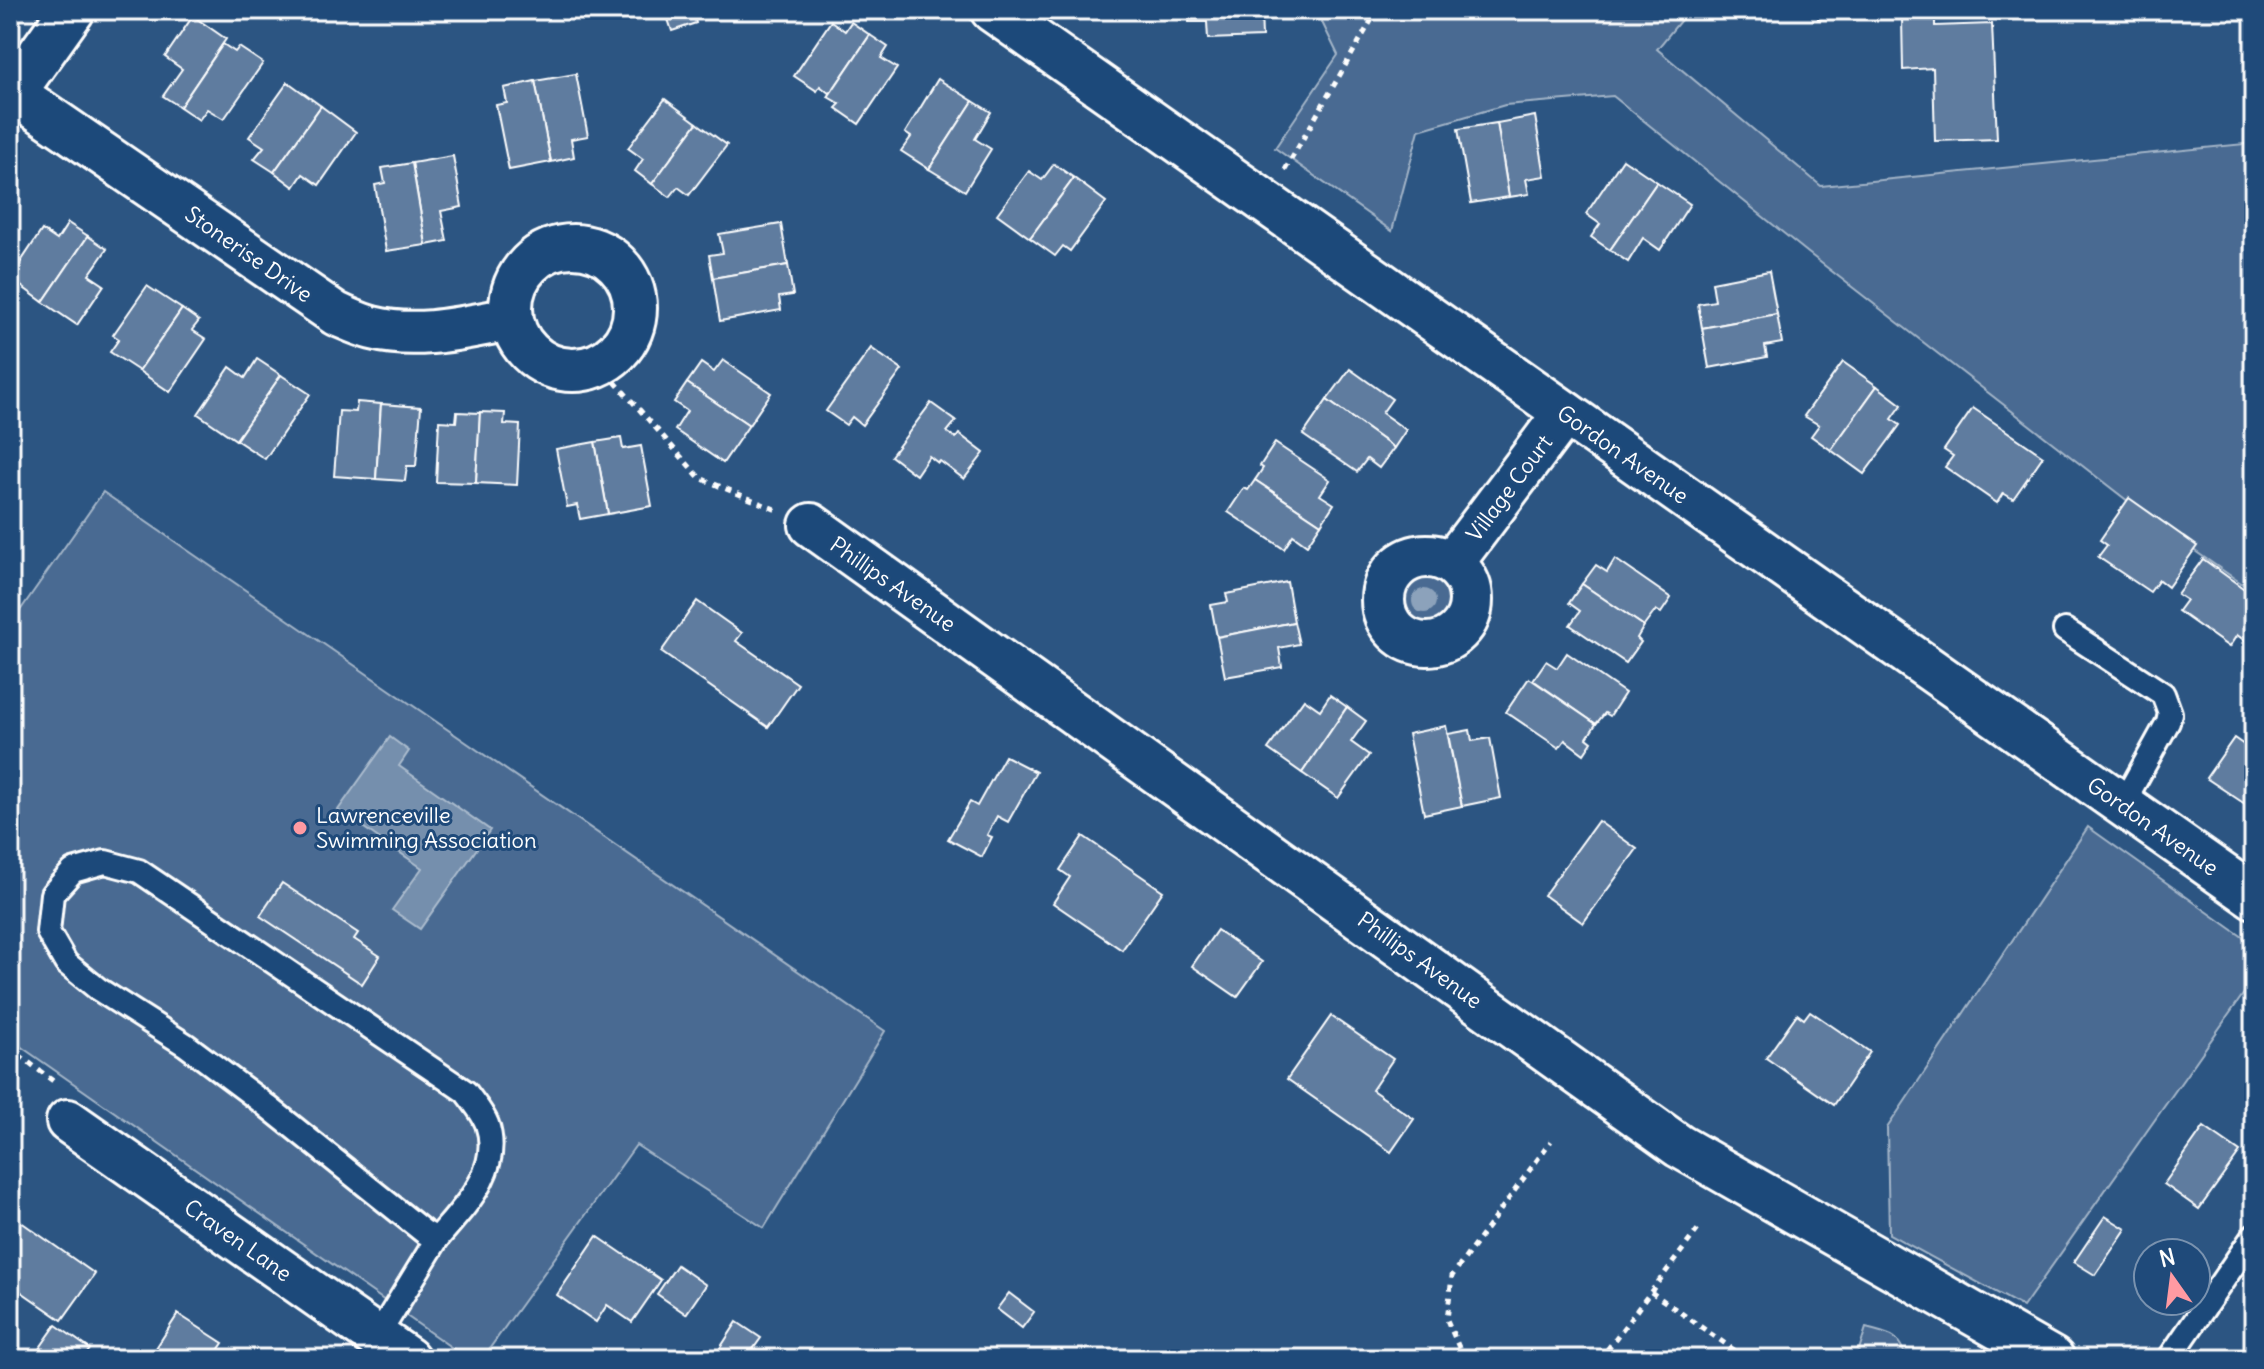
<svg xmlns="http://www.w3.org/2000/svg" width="2264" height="1369" font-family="Delius,sans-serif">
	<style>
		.green { fill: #486b92; stroke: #a4b5c8; stroke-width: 2 }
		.water { fill: #748fad; stroke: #acbcce; stroke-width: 2 }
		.building { fill: #5e7c9f; stroke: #fff; stroke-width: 2 }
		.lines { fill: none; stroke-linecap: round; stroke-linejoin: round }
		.service-casing { stroke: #fff; stroke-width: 28 }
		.minor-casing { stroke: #fff; stroke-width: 48 }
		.tertiary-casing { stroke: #fff; stroke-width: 50 }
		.path { stroke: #fff; stroke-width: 5; stroke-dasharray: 6 6; stroke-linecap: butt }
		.service { stroke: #1f4a7a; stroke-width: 22 }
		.minor { stroke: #1f4a7a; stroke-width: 42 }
		.tertiary { stroke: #1f4a7a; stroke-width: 44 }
		.tree { fill: #8ca2bb }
		.poi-dot { fill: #ff9aa2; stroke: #1f4a7a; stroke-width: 3 }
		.labels { text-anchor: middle; stroke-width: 6; stroke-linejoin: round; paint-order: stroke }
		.street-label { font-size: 22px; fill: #fff; stroke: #1f4a7a }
		.poi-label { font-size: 22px; fill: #fff; stroke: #1f4a7a; text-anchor: start }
	</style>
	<rect width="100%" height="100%" fill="#2c5582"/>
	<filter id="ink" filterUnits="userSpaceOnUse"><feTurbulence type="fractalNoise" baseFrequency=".0125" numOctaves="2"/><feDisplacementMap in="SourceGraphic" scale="16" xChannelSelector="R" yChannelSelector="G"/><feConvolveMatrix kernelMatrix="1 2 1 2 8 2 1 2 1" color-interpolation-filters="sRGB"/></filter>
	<g filter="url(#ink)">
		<g class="green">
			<polygon points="1316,10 1689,10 1657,49 1821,186 2254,143 2254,592 2169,533 1807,252 1613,96 1505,105 1419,130 1392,231 1275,148 1338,55"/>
			<polygon points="103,492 885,1031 764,1228 636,1145 482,1359 468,1359 10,1039 10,625"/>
			<circle cx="1423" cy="601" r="25"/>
			<polygon points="2088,827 2254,945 2254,979 2023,1307 1889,1234 1887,1128"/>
			<path d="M1866 1328C1892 1335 1897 1333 1907 1359H1856Z"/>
		</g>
		<polygon class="water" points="390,737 409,751 399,766 490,830 420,929 392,910 422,868 338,810"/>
		<g class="building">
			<polygon points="665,10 710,10 711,11 694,16 696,23 672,31"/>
			<polygon points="1189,10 1261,10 1262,37 1208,39 1207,22 1189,22"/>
			<polygon points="1817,10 1848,10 1848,16 1818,19"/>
			<polygon points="193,16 226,39 180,107 163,96 182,69 165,57"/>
			<polygon points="1935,16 1935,26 1992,24 1997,139 1935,141 1933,68 1903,70 1902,18"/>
			<polygon points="831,21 845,31 851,22 870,35 830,94 820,86 817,91 794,76"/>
			<polygon points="870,35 888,47 881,58 897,68 859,124 836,108 840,104 828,97"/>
			<polygon points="223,44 235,52 239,47 263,63 224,119 207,109 199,120 180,107"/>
			<polygon points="576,74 588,136 571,139 574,157 551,162 535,81"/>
			<polygon points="938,79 973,101 929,169 901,151 911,137 905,133"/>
			<polygon points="535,81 551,162 509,170 496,105 507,103 504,88"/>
			<polygon points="288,82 321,106 274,172 254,159 264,147 249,137"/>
			<polygon points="665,99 697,123 652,184 635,171 643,159 628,148"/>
			<polygon points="973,101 991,112 975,139 991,149 965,191 929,169"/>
			<polygon points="321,106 356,132 319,185 303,174 294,187 274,172"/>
			<polygon points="1535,116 1545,176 1526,179 1529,194 1509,197 1497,123"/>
			<polygon points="697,123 727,145 689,195 678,187 670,197 652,184"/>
			<polygon points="1497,123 1509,197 1471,203 1458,129"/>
			<polygon points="453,156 462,207 441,211 447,241 426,245 412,163"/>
			<polygon points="1623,159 1657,182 1610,250 1591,237 1600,224 1586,214"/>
			<polygon points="412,163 426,245 386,251 375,185 385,183 382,168"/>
			<polygon points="1054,164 1074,178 1030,238 997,214 1029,171 1042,180"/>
			<polygon points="1074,178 1106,202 1070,251 1063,246 1055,256 1030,238"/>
			<polygon points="1657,182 1690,204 1660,250 1643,238 1628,262 1610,250"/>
			<polygon points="68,223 88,236 43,302 10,278 42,230 57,240"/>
			<polygon points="781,224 788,265 713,278 709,255 723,253 719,234"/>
			<polygon points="88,236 107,249 89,275 104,285 77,325 43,302"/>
			<polygon points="788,265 793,295 779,297 781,310 720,321 713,278"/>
			<polygon points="1769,271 1777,314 1702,328 1698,304 1715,301 1712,282"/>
			<polygon points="147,286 182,309 139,371 110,352 119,339 113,335"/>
			<polygon points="182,309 199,321 192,330 206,339 170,392 139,371"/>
			<polygon points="1777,314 1782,343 1765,346 1767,357 1709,368 1702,328"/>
			<polygon points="871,348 902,370 862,425 852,417 846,425 826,411"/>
			<polygon points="257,359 281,375 236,440 198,414 230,367 245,378"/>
			<polygon points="723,360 771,393 749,425 687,383 701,363 714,372"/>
			<polygon points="1843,362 1877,386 1831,450 1811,436 1819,425 1804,416"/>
			<polygon points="1350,369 1392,399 1382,413 1406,430 1394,448 1327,400"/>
			<polygon points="281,375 310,394 265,459 236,440"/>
			<polygon points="687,383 749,425 723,463 675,430 687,411 674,402"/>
			<polygon points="1877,386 1902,405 1892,419 1900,425 1864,474 1831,450"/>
			<polygon points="1327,400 1394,448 1379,468 1367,459 1357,472 1303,435"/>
			<polygon points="357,402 381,404 376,479 334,476 339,411 356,412"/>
			<polygon points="931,403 956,421 947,432 956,438 959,434 984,453 964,479 940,461 938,463 929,456 916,475 891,456"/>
			<polygon points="381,404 421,407 416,466 407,466 405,481 376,479"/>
			<polygon points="1973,408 2043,456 2013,499 2003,493 1997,503 1945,467 1953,456 1944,450"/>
			<polygon points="457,412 480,413 476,483 436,482 439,421 456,422"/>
			<polygon points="480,412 505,413 504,424 520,425 517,485 476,483"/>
			<polygon points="621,438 623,449 641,446 652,506 608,514 595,442"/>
			<polygon points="595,442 608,514 580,519 577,505 567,507 556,449"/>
			<polygon points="1275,443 1330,480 1320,495 1334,504 1321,524 1255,480 1263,468 1260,466"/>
			<polygon points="1255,480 1321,524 1307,545 1293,535 1284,549 1228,512 1244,488 1248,490"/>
			<polygon points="2129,498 2197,546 2168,587 2159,580 2150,592 2098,557 2107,545 2100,540"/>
			<polygon points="1615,559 1671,598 1661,613 1656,610 1644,626 1582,584 1596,565 1607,572"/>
			<polygon points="2203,559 2254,596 2254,635 2248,643 2237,635 2229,647 2178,611 2186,600 2177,594"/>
			<polygon points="1287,582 1294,622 1217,637 1211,605 1228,602 1226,594"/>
			<polygon points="1582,584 1644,626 1637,638 1641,642 1626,663 1570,625 1580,611 1569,603"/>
			<polygon points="697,601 742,633 736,641 798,684 768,727 661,652"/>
			<polygon points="1294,622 1299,644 1279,648 1282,667 1225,677 1217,637"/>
			<polygon points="1567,653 1625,693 1610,716 1605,713 1596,724 1533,680 1546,661 1557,668"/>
			<polygon points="1529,678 1596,724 1587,738 1592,742 1584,754 1565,740 1559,748 1506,712"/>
			<polygon points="1330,695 1347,707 1302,773 1268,749 1304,699 1320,710"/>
			<polygon points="1347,707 1366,721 1351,742 1369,755 1338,798 1302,773"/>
			<polygon points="1446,726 1462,806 1424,814 1408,734"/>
			<polygon points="1470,730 1472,741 1490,738 1501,798 1462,806 1448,734"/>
			<polygon points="2234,738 2254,752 2254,810 2206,778"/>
			<polygon points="1005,756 1036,772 1008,822 997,816 987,835 992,837 982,857 948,839 970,802 977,806"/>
			<polygon points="1598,821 1637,849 1583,923 1544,895"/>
			<polygon points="1083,836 1163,891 1122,950 1053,903 1070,877 1060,870"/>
			<polygon points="282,883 358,933 354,939 380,956 362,984 260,916"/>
			<polygon points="1217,930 1262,962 1237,997 1192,966"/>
			<polygon points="1810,1011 1870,1052 1834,1105 1766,1058 1797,1014 1804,1019"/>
			<polygon points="1331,1016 1393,1059 1372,1090 1414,1119 1391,1152 1287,1079"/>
			<polygon points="2204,1127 2240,1152 2199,1209 2164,1184"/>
			<polygon points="2105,1216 2126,1229 2095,1275 2074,1262"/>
			<polygon points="14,1217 95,1274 62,1320 10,1284 10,1223"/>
			<polygon points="597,1236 661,1280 632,1322 607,1305 596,1322 557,1295"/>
			<polygon points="677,1265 706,1285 686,1314 657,1294"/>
			<polygon points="1009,1293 1034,1312 1022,1328 997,1309"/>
			<polygon points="178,1314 223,1343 212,1359 149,1359"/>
			<polygon points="737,1322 761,1338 746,1359 735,1354 733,1358 735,1359 713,1359"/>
			<polygon points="56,1325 90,1349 83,1359 32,1359"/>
		</g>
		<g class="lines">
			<g class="service-casing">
				<g id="service">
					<polyline points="2065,630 2163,694 2170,713 2168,722 2122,805"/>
					<path d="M105 862 139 871 466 1092C473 1102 483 1113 487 1124 503 1170 463 1208 437 1239L424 1232 262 1102 186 1045 98 989 66 963 48 932 52 894 73 871Z"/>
					<polyline points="377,1337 437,1239"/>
					<polyline points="2169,1359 2254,1235"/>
				</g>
			</g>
			<g class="minor-casing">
				<g id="minor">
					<polyline points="992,10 2254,897"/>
					<path d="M14 93 336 314C348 319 360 325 372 328 418 340 466 327 511 319"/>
					<circle cx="573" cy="308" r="62"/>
					<polyline points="811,525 1679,1146 2053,1359"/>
					<circle cx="1427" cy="600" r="44"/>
					<polyline points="1452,563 1565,413"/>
					<polyline points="68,1121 408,1359"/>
				</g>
			</g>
			<g class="tertiary-casing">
				<polyline id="tertiary" points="10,97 72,10"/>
			</g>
			<g class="path">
				<polyline points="1285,170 1371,21 1367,10"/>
				<polyline points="599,364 700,478 777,510"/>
				<polyline points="10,1048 57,1084"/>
				<polyline points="1651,1292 1747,1359"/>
				<polyline points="1464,1359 1447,1320 1452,1276 1551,1141"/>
				<polyline points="1600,1359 1699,1228"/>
			</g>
			<use href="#service" class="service"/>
			<use href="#minor" class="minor"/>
			<use href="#tertiary" class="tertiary"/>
		</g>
		<circle class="tree" cx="1424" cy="601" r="12"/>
	</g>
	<circle class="poi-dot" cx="300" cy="828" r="8"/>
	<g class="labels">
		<g class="street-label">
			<text transform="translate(249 254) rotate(35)" y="8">Stonerise Drive</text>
			<text transform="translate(1623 454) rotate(35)" y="8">Gordon Avenue</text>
			<text transform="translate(1509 488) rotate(-53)" y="8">Village Court</text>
			<text transform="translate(893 584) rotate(35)" y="8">Phillips Avenue</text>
			<text transform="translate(2153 826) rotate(35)" y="8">Gordon Avenue</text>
			<text transform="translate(1420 960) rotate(36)" y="8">Phillips Avenue</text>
			<text transform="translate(238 1240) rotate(35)" y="8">Craven Lane</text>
		</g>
		<g class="poi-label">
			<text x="316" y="823">Lawrenceville<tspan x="316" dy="25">Swimming Association</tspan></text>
		</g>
	</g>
	<rect width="2264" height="1369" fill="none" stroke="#1f4a7a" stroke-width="40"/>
	<rect x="20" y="20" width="2224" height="1329" fill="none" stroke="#fff" stroke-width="3" filter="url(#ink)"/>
	<g transform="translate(2172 1277) rotate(346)"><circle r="38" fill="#1f4a7a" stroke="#7992af" stroke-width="2"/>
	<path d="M0-6L14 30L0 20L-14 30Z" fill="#ff9aa2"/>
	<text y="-12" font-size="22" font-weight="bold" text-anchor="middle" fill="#ffffff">N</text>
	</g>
</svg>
